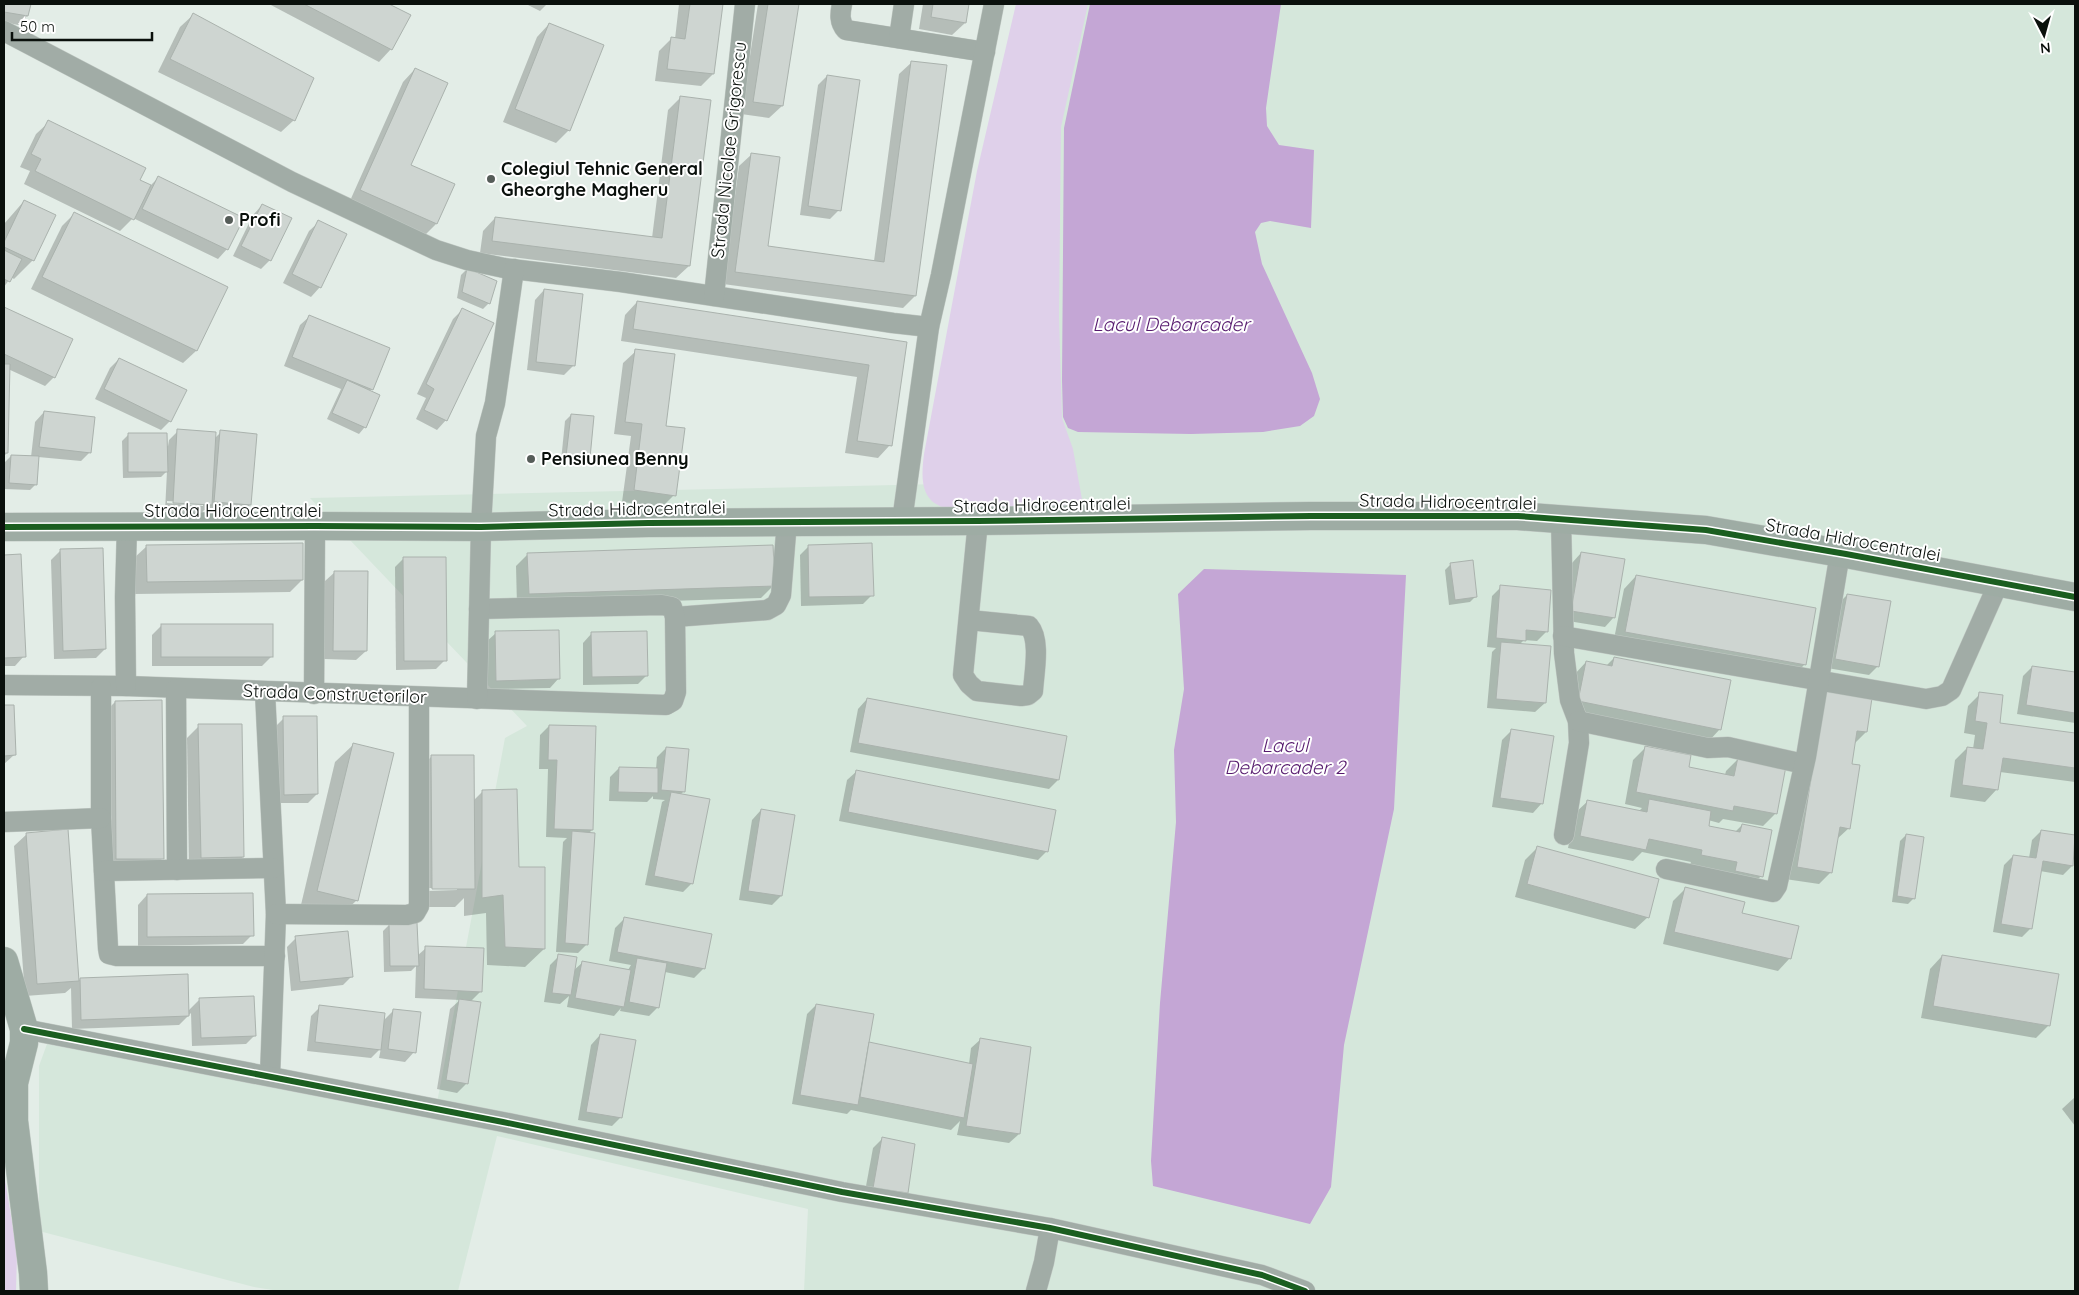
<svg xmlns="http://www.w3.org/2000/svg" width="2079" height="1295" font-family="Quicksand,sans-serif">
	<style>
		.built { fill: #d5e7db }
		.green { fill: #dfd0ea }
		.water { fill: #c4a6d5 }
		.shadow { fill: #0003; fill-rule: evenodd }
		.building { fill: #ced5d1; stroke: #aab2ad }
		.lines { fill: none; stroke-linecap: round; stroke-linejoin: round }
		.street-casing { stroke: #c1c9c4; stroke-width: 21 }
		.secondary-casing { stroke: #c1c9c4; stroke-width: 29 }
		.street { stroke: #a1aca6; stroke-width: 20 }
		.secondary { stroke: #9eaca4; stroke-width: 28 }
		.cycleway-casing { stroke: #fff; stroke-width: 9 }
		.cycleway { stroke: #1b5e20; stroke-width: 6 }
		.poi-dot { fill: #565d59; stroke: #fff; stroke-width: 2 }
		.labels { text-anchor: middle; stroke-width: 4; stroke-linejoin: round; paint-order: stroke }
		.street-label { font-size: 18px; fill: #0a100c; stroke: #fff }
		.poi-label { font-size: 18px; font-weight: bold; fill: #0a100c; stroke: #fff; text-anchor: start }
		.water-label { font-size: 19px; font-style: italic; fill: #55196d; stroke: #fff }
	</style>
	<rect width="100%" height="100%" fill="#e3ede7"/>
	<polygon class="built" points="1032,4 2075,4 2075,1291 804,1291 808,1209 497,1136 458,1291 279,1291 254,1287 39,1231 39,1066 47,1044 434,1119 505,738 527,726 310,498 940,484"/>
	<g class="green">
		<path d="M1016 4H1088L1061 127 1059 317 1062 418 1073 449 1083 505 954 509C949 508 942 508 938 505 919 496 922 471 924 454L977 171Z"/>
		<polygon points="4,1173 17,1253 16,1291 4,1291"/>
	</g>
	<g class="water">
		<polygon points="1090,4 1281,4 1266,108 1267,126 1279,145 1314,150 1311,228 1270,221 1261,223 1255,232 1262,264 1312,373 1320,399 1314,416 1300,426 1263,432 1191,434 1078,432 1068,428 1063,417 1062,380 1064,128"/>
		<polygon points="1204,569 1406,575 1394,809 1344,1045 1331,1187 1310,1224 1153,1186 1151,1161 1160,1003 1176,822 1174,750 1184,689 1178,594"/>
	</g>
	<g class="shadow">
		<polygon points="4,4 29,4 27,16 18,25 4,22"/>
		<polygon points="269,4 386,4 409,16 391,49 379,62"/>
		<polygon points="526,4 547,4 540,11"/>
		<polygon points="679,4 722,4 713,74 701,86 655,81 659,51 671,39 675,39"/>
		<polygon points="758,4 798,4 782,106 769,118 741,114"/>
		<polygon points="923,4 968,4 965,23 952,35 919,29"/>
		<polygon points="193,15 294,120 281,132 158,72 180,27"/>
		<polygon points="549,24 569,130 556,143 503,122 537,37"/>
		<polygon points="912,62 946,66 915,296 903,308 723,284 739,166 752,154 767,247 874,261 899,74"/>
		<polygon points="415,69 410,166 436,224 424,236 349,203 403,82"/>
		<polygon points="827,76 839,210 830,219 800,215 818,85"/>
		<polygon points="681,97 689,266 676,278 480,253 483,231 495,218 652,238 668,110"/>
		<polygon points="49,122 139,180 150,186 158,178 227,249 218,259 133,218 120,231 24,184 30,171 20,167 36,134"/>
		<polygon points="24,201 33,260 14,279 11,277 4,287 4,224"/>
		<polygon points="262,205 270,260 261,269 233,256 253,215"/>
		<polygon points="74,214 226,287 196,351 183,363 31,289 62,226"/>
		<polygon points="319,222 320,287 311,297 283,283 309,231"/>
		<polygon points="467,269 489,303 483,309 457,298 461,275"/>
		<polygon points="544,290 574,365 564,375 527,370 535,300"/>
		<polygon points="637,302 906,343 890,445 878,458 845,453 857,377 621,341 625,315"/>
		<polygon points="4,308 71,340 54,377 45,386 8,369 7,453 4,456"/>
		<polygon points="462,310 446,420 437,430 416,419 426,398 417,394 453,319"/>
		<polygon points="310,316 372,389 369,391 379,395 364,428 359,434 327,419 341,389 284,366 300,325"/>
		<polygon points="636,351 664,427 674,495 662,507 622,502 631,436 614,434 623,363"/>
		<polygon points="119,359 170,421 161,430 95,399 110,368"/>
		<polygon points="44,412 90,452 81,461 38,457 36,484 30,490 4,489 5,462 11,456 31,457 35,422"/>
		<polygon points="571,415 588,458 582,464 561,461 565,421"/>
		<path d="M178 431 214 439 221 432 250 505 241 514 204 510 201 514 165 511 167 471 161 477 123 478 122 441 128 435 168 446 169 440ZM167 501 203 503V506L167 503Z"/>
		<polygon points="147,546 302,580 290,592 135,594 134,558"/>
		<polygon points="809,546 872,595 863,604 801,606 800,555"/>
		<polygon points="60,551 105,649 96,658 54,659 51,560"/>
		<polygon points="1581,553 1614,617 1605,627 1562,620 1572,563"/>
		<polygon points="528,554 773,586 761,598 517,606 516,566"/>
		<polygon points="20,555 24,656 15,666 4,666 4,556"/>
		<polygon points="404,558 445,660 436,669 396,670 395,567"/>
		<polygon points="1451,564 1476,596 1470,602 1449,605 1445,570"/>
		<polygon points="335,572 366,651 356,660 324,659 325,581"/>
		<polygon points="1636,576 1805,664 1792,677 1613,644 1624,589"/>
		<polygon points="1501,587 1546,632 1537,641 1524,640 1520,644 1545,703 1535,712 1487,708 1492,652 1496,648 1487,647 1492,596"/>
		<polygon points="1847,595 1878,666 1869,675 1827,668 1838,604"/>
		<polygon points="161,626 272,656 262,666 152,666 152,635"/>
		<polygon points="496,633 559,678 550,688 487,689 486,642"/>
		<polygon points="592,633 647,675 638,684 583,685 583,643"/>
		<polygon points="1614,658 1720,729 1708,742 1566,713 1574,675 1586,662 1606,666"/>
		<polygon points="2032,667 2075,673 2075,723 2017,714 2023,676"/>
		<polygon points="1980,694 1998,724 2075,735 2075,782 2000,772 1997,789 1985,802 1950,797 1955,760 1967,748 1973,749 1975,735 1964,733 1968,706"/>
		<polygon points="867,699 1058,780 1049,789 850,752 858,709"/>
		<polygon points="115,702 163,858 150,871 104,871 103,714"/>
		<polygon points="1813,704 1866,732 1854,744 1851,765 1849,828 1836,840 1831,872 1819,884 1785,879"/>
		<polygon points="13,706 14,755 4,764 4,707"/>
		<polygon points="284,718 317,794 308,803 275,803 275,727"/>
		<polygon points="199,726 243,857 230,869 189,870 187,738"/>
		<polygon points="549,726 592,830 588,834 587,944 578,953 556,952 563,842 567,838 546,837 548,769 539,769 540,735"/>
		<polygon points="1511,731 1542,803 1533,813 1492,807 1502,740"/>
		<polygon points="354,744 357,900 338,918 300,909 335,762"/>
		<polygon points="1646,747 1688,768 1725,775 1726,771 1739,758 1784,767 1775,814 1763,826 1723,819 1719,823 1708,820 1707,827 1735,832 1742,825 1761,876 1749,889 1689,867 1691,862 1642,852 1633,861 1568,848 1575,813 1588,801 1639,811 1642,808 1625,804 1633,760"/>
		<polygon points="666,748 684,791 680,795 692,883 683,892 645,885 662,802 665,800 653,799 653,796 647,802 609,801 610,777 619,768 656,769 657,757"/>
		<path d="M431 757 473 801 483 791 518 868 544 949 525 967 487 965 486 913 464 916V898L455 907H414L413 775ZM425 888H457V890L426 891Z"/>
		<polygon points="857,771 1047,851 1038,860 839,821 847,780"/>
		<polygon points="761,810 781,896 772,905 739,900 752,820"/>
		<polygon points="67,831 78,981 80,979 188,1011 200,999 255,1035 246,1044 192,1046 191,1013 179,1025 72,1029 71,988 65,993 25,996 14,846 27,834"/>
		<polygon points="2041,831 2075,837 2072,866 2063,875 2040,871 2031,928 2022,937 1993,932 2004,865 2013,856 2029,858 2032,840"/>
		<polygon points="1906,835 1914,898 1908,904 1892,902 1900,841"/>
		<polygon points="1538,847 1648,917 1635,929 1515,897 1525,860"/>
		<polygon points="1685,889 1740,914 1790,958 1778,971 1663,944 1673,901"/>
		<polygon points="147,895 252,935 243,944 138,946 138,905"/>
		<polygon points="625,918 704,968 694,978 665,972 658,1007 649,1016 620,1011 621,1008 614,1016 567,1007 569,996 560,1004 544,1002 550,965 559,956 573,971 583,962 628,970 631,965 609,961 615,928"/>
		<polygon points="389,925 417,956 426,948 481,991 470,1002 466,1084 457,1093 437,1089 450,1009 460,1000 415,998 416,966 411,971 384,972 383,931"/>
		<polygon points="296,938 352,976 343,985 291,991 287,947"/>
		<polygon points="1942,956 2049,1025 2036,1038 1921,1018 1930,969"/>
		<polygon points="816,1005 867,1047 969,1064 971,1048 981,1039 1019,1134 1009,1143 957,1135 960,1121 951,1130 851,1110 847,1114 792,1104 807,1014"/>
		<polygon points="320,1007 383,1021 394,1010 414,1052 405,1062 379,1058 381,1048 371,1058 307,1051 311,1016"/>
		<polygon points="600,1035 621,1117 612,1126 578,1120 591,1045"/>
		<polygon points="2075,1097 2075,1126 2062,1109"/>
		<polygon points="883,1138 907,1192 897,1202 864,1197 873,1148"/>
	</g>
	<g class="building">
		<polygon points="4,4 31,4 28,16 4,12"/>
		<polygon points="304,4 389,4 411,15 392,50"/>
		<polygon points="690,4 723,4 714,74 667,69 671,37 685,39"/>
		<polygon points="768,4 799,4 783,106 753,102"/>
		<polygon points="933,4 969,4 966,23 931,17"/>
		<polygon points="193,13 314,78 295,121 170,59"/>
		<polygon points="549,23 604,45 570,131 515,109"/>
		<polygon points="911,61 947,65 916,296 735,272 751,153 780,157 768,246 884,262"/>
		<polygon points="415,68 448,83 411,165 455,184 437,224 360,190"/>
		<polygon points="827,75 860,80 841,211 808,206"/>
		<polygon points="680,96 711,100 690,266 492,241 495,217 662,238"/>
		<polygon points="48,120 146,168 140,180 151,185 134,220 35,171 41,159 31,154"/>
		<polygon points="158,176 244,218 228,250 142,209"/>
		<polygon points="24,200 56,215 34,261 4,247 4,242"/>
		<polygon points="262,204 292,218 271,261 241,246"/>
		<polygon points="74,212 228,287 197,351 42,277"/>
		<polygon points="318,220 347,234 321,288 292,274"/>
		<polygon points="4,250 22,259 10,282 4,279"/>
		<polygon points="467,268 497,281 490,304 462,292"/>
		<polygon points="544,289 583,294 575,366 536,362"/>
		<polygon points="637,301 907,342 892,446 857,441 869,365 633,329"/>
		<polygon points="4,307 73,339 55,378 4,354"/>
		<polygon points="462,308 494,323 447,421 424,410 434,389 426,384"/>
		<polygon points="309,315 390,348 373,390 292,357"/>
		<polygon points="635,349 675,354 666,426 685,428 676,496 634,490 642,424 625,422"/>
		<polygon points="119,358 187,390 171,422 104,389"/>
		<polygon points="4,364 10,364 8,453 4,453"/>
		<polygon points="347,380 380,395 366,428 332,413"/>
		<polygon points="44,411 95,417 91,453 39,447"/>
		<polygon points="571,414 594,416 590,458 566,456"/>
		<polygon points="177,429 216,432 212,505 173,503"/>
		<polygon points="220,430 257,434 251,505 214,502"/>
		<polygon points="128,433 167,433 168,472 128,472"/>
		<polygon points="11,455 39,456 37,485 9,483"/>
		<polygon points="303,543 303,580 147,582 146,545"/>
		<polygon points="872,543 874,596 809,597 808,545"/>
		<polygon points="773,545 775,586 529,594 527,553"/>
		<polygon points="103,548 106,649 63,651 60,549"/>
		<polygon points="1581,552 1625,559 1615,618 1571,611"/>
		<polygon points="21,554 26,657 4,658 4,555"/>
		<polygon points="403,557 446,557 447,661 404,661"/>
		<polygon points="1473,560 1477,597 1455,600 1450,563"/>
		<polygon points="334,571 368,571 367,651 333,651"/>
		<polygon points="1636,575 1816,608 1806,665 1625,632"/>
		<polygon points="1500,585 1551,590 1548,632 1526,630 1526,641 1496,638"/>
		<polygon points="1847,594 1891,601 1879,667 1835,659"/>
		<rect x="161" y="624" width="112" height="33"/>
		<polygon points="559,630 560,679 496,681 495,631"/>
		<polygon points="647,631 648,676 592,677 591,632"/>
		<polygon points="1501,642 1551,646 1546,703 1496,699"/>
		<polygon points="1614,657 1731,680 1721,730 1578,701 1586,661 1612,666"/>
		<polygon points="2032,666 2075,672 2075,713 2026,705"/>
		<polygon points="1825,690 1872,698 1867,732 1857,731 1852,764 1860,765 1850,829 1840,827 1832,873 1797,867"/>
		<polygon points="1979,692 2003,695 2000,723 2075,733 2075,768 2003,758 1998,790 1962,785 1967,747 1983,749 1987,723 1975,721"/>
		<polygon points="867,698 1067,736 1059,780 858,743"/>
		<polygon points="162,700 164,859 116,859 115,701"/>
		<polygon points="4,705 14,705 16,755 4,756"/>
		<polygon points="283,716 317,716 318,794 284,795"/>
		<polygon points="198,724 242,724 244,857 201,858"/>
		<polygon points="549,725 596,726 593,830 554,829 557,760 548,760"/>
		<polygon points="1511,729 1554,736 1543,804 1500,798"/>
		<polygon points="353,743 394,753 358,901 317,891"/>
		<polygon points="1645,746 1691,755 1689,767 1734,776 1738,757 1786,766 1777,814 1734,806 1733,811 1636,792"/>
		<polygon points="666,747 689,749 685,792 661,790"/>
		<polygon points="431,755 474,755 475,889 432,889"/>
		<polygon points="619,767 658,768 658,793 618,792"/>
		<polygon points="856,770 1056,810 1048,852 848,812"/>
		<polygon points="517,789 519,867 545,867 545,949 505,947 503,895 482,898 482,790"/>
		<polygon points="671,792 710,799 693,884 654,876"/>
		<polygon points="1649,799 1711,811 1709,826 1740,832 1742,824 1772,830 1763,877 1735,871 1737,862 1701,855 1702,850 1649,839 1646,850 1580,836 1587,800 1647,812"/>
		<polygon points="761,809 795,815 782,896 748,891"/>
		<polygon points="68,829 79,981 37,984 26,833"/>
		<polygon points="2041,830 2075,835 2073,866 2043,861 2032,929 2001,924 2013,855 2036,858"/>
		<polygon points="572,831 595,833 588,945 565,943"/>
		<polygon points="1906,834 1924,837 1915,899 1897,896"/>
		<polygon points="1537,846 1659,879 1649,918 1527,884"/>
		<polygon points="1685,887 1745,902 1742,913 1799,926 1791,959 1674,932"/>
		<polygon points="253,893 254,936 147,937 147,894"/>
		<polygon points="624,917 712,934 705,969 617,952"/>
		<polygon points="417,923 419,966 390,966 389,924"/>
		<polygon points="348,931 353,977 300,982 295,936"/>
		<polygon points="425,946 484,948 482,992 424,989"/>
		<polygon points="558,954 577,957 571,995 552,993"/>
		<polygon points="1942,955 2059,974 2050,1026 1933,1006"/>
		<polygon points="637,958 667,963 659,1008 629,1002"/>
		<polygon points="582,961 631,970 624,1007 575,998"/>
		<polygon points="188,974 189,1016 81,1020 80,978"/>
		<polygon points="254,996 256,1036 201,1038 199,998"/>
		<polygon points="459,999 481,1002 468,1084 446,1080"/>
		<polygon points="816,1004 874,1014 858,1105 800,1095"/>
		<polygon points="319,1005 385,1013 381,1050 315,1042"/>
		<polygon points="393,1009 421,1012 416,1053 388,1049"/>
		<polygon points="600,1034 636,1040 622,1118 586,1112"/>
		<polygon points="980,1038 1031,1047 1020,1134 966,1126"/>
		<polygon points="869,1042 973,1064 964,1118 860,1097"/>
		<polygon points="882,1137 915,1144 908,1193 873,1188"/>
	</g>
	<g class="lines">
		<g class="street-casing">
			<g id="street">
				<path d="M842 4C840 14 839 22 846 30L985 52"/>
				<polyline points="4,31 292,182 436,250 467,260 504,268 621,282 893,323 929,327"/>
				<polyline points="899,38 904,4"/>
				<polyline points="714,296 745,4"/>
				<polyline points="1561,519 1564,653 1570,700 1578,721 1579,743 1564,835"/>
				<polyline points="902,521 929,327 941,275 994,4"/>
				<polyline points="675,617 767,610 776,605 781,595 787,521"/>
				<path d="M969 620 1029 626C1041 640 1034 673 1033 691L1028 695 1021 696 977 691 969 684 963 675 978 521"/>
				<polyline points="1563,636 1926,699 1942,696 1951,690 1999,582"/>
				<polyline points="4,685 126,686 666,705 673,701 676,692 675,617 672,607 662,605 479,609"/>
				<polyline points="126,686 125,597 127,526"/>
				<polyline points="101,687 101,818 108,948 109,954 117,956 275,956"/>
				<polyline points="176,689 177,870"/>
				<polyline points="265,692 276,914 270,1076"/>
				<polyline points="314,694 315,526"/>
				<polyline points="477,699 481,527 486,436 495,403 514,269"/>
				<polyline points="1578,721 1708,748 1728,747 1804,764"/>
				<polyline points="4,822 101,818"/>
				<polyline points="1666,869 1773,892 1777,886 1806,757 1840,553"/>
				<polyline points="104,871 273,868"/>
				<polyline points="276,914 407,915 415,913 419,906 419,697"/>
				<polyline points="24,1029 503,1122 842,1192 1050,1228 1262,1275 1305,1291"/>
				<polyline points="1036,1291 1044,1262 1050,1228"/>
			</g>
		</g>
		<g class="secondary-casing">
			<g id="secondary">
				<polyline points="4,527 315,526 481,527 648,523 978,521 1311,516 1518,516 1706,530 1846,554 2075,597"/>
				<polyline points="4,961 24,1029 24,1043 14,1083 14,1121 33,1273 34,1291"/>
			</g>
		</g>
		<use href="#street" class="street"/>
		<use href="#secondary" class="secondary"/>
		<g class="cycleway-casing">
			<g id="cycleway">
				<polyline points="4,527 315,526 481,527 648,523 978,521 1311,516 1518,516 1706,530 1846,554 2075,597"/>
				<polyline points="24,1029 503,1122 842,1192 1050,1228 1262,1275 1305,1291"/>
			</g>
		</g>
		<use href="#cycleway" class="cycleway"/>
	</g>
	<g class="poi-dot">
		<circle cx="491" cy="179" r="5"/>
		<circle cx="229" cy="220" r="5"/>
		<circle cx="531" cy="459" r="5"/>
	</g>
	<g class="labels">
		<g class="street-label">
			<text transform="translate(729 150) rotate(-84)" y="6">Strada Nicolae Grigorescu</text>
			<text transform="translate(1448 502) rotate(1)" y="6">Strada Hidrocentralei</text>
			<text transform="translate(1042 505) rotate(-1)" y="6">Strada Hidrocentralei</text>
			<text transform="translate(637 509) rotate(-1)" y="6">Strada Hidrocentralei</text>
			<text x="233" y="517">Strada Hidrocentralei</text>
			<text transform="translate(1853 540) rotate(10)" y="6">Strada Hidrocentralei</text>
			<text transform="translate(335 694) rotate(2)" y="6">Strada Constructorilor</text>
		</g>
		<g class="poi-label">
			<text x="501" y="175">Colegiul Tehnic General<tspan x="501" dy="21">Gheorghe Magheru</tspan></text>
			<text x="239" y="226">Profi</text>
			<text x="541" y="465">Pensiunea Benny</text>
		</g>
		<g class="water-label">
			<text x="1171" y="331">Lacul Debarcader</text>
			<text x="1285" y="752">Lacul<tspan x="1285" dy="22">Debarcader 2</tspan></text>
		</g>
	</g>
	<rect width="2079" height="1295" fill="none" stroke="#0a100c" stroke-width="10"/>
	<g transform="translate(2044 35) rotate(174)" stroke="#ffffff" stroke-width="4" paint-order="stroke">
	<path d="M0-4L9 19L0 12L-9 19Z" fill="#0a100c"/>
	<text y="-8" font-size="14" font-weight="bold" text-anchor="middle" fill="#0a100c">N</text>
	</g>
	<path d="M12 32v8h140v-8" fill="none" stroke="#0a100c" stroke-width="2.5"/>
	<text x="20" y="32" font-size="15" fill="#0a100c" stroke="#ffffff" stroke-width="4" paint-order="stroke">50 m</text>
</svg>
